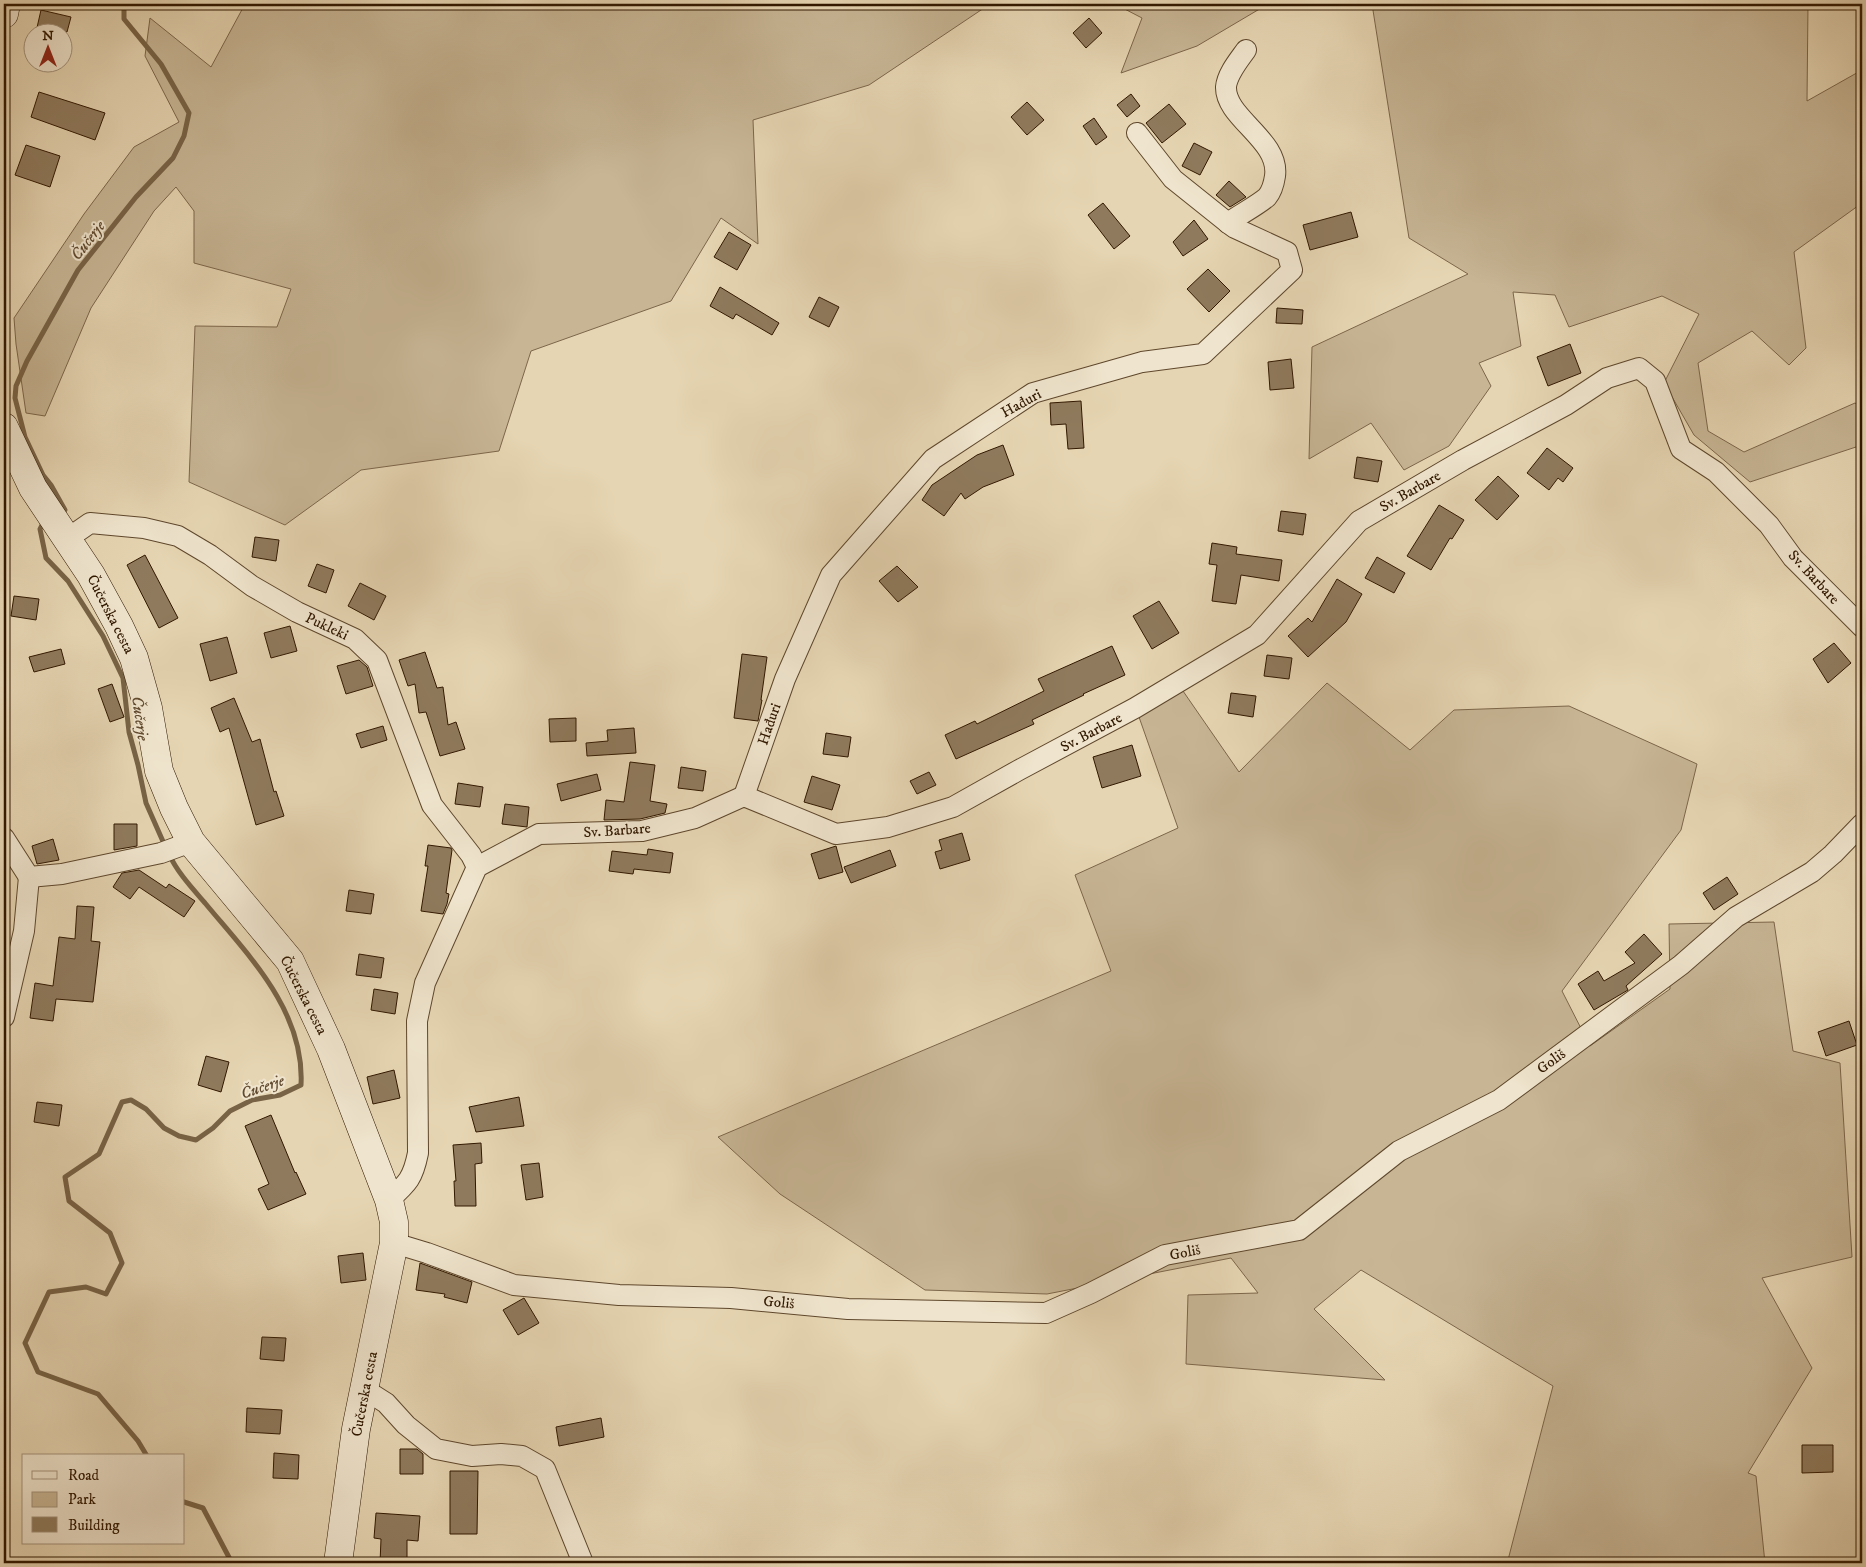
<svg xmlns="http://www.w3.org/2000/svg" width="1866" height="1567" font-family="'IM FELL DW Pica',serif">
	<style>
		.green { fill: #c7b594; stroke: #7c664a }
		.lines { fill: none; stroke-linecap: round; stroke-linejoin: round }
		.stream { stroke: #786346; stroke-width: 5 }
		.building { fill: #8f7a5d; stroke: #311800 }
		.street-casing { stroke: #5e472c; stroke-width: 22 }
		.secondary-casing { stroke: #311800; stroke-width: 29 }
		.street { stroke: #efe4cd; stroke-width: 20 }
		.secondary { stroke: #efe4cd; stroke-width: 28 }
		.labels { text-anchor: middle; stroke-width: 4; stroke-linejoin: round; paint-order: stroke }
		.street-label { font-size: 15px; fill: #311800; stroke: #efe4cd }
		.water-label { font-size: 16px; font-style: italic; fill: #614a2f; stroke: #efe4cd }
	</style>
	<rect width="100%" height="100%" fill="#e6d5b2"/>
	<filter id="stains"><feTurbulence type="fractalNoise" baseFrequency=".004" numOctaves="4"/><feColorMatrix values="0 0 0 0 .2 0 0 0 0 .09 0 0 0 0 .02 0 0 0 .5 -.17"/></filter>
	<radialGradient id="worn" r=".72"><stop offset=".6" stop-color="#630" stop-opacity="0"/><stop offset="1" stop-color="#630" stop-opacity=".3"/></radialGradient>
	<g class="green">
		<polygon points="245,4 990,4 869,85 753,120 758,244 721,218 671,301 531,351 499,451 361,470 285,525 189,482 195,326 277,327 291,289 194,263 194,211 176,187 154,211 91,308 45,416 26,413 16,344 14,318 84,214 134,147 179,122 145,56 150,18 211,67"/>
		<polygon points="1115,4 1268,4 1197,46 1121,73 1142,18"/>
		<polygon points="1372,4 1808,4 1807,101 1862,70 1860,135 1862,137 1862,203 1794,252 1806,348 1789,365 1752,331 1698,363 1708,431 1744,452 1855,403 1862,407 1862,445 1750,482 1694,435 1664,383 1699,314 1662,296 1569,327 1555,295 1513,292 1521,346 1479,363 1491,386 1449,446 1404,470 1371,423 1309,459 1312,347 1468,274 1409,238"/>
		<polygon points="1327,683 1410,750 1454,710 1569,706 1697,764 1681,830 1562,991 1590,1046 1670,989 1669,924 1774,922 1793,1051 1840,1063 1852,1257 1762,1278 1812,1368 1748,1473 1756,1476 1765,1563 1516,1563 1508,1560 1553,1386 1361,1270 1314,1309 1385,1380 1186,1364 1188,1295 1258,1293 1231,1258 1047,1294 925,1290 780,1194 718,1137 1111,971 1075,875 1178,828 1139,717 1183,691 1239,772"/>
	</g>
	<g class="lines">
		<g class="stream">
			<polyline points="64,511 65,510 51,485 43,475 25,437 15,398 16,386 27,361 78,270 136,197 173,158 184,136 189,113 161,64 124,19 124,4"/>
			<polyline points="43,523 40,529 46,558 68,581 103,636 123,678 129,732 138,765 146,803 165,846"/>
			<path d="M147 1456 138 1441 98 1394 38 1372 25 1343 49 1292 86 1287 106 1294 122 1263 110 1233 69 1201 65 1177 99 1154 122 1102 131 1100 146 1109 164 1128 179 1136 196 1140 213 1128 230 1111 252 1100 280 1095 301 1085C305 1011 248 955 205 903 192 888 177 872 169 854"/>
			<polyline points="184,1502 203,1508 232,1563"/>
		</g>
	</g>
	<g class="building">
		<polygon points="41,10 71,17 67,32 36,32"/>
		<polygon points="1089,18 1102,33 1086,48 1073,33"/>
		<polygon points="39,92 105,113 95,140 31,117"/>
		<polygon points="1131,94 1140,106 1127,117 1117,105"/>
		<polygon points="1027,102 1044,120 1027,135 1011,117"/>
		<polygon points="1169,104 1186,124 1162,143 1146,123"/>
		<polygon points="1094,118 1107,137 1096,145 1083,126"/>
		<polygon points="1194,143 1212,152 1200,175 1182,166"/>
		<polygon points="26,145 60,156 50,187 15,175"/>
		<polygon points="1229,181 1246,197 1230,207 1216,195"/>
		<polygon points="1103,203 1130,236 1114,249 1088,215"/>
		<polygon points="1351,212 1358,237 1310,250 1303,225"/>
		<polygon points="1194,220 1208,239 1183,256 1173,242"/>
		<polygon points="729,232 751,245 737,270 714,257"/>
		<polygon points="1208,269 1230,291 1209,312 1187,289"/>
		<polygon points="720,287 779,323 772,335 736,314 733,319 710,306"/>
		<polygon points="819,297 839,307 829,327 809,317"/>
		<polygon points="1277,308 1303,310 1302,324 1276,323"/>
		<polygon points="1570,344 1581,373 1548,386 1537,357"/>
		<polygon points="1291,359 1294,388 1270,390 1268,362"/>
		<polygon points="1081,401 1084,448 1068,449 1066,424 1051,425 1050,403"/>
		<polygon points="1003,445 1014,475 983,487 965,499 961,493 944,516 922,500 932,485 977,455"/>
		<polygon points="1547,448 1573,468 1563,482 1558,478 1549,490 1527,473"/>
		<polygon points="1357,457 1382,461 1378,482 1354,478"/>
		<polygon points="1498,476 1519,496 1497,520 1475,500"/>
		<polygon points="1439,505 1464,520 1452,539 1450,538 1431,570 1407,556"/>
		<polygon points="1281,511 1306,514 1303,535 1278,531"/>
		<polygon points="255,537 279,540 276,561 252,557"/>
		<polygon points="1212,543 1237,547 1236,554 1282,560 1279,581 1241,575 1236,604 1212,601 1217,565 1209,564"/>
		<polygon points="145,555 178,618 159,628 127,565"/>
		<polygon points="1377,557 1405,573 1394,593 1365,578"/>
		<polygon points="317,564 334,570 326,593 308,586"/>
		<polygon points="897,566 918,587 898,602 879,581"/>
		<polygon points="1337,579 1362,594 1346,622 1308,657 1288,636 1308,618 1312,622"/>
		<polygon points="360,583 386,596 374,620 348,606"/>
		<polygon points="14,596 39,599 36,620 11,616"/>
		<polygon points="1159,601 1179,633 1152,649 1133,616"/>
		<polygon points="290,626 297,651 271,658 264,633"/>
		<polygon points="227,637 237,673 210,681 200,644"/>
		<polygon points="1834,643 1851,663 1828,683 1813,659"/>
		<polygon points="1112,646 1125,675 1083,694 1084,695 1032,720 1034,724 956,759 945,735 975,721 977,724 1044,691 1038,679"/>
		<polygon points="61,649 65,664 34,672 29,657"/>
		<polygon points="425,652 437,688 443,687 448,725 456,722 465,749 440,756 426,712 419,713 415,684 408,686 399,660"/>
		<polygon points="742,654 767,657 761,700 762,700 758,721 734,718"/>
		<polygon points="1267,655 1292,658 1289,679 1264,676"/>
		<polygon points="359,660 367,667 373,686 346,694 337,666"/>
		<polygon points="112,684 124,717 110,722 98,689"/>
		<polygon points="1231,693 1256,696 1253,717 1228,713"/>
		<polygon points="234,698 252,742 260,739 274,792 276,791 284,816 256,825 229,728 220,732 211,708"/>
		<polygon points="576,718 576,741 550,742 549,719"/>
		<polygon points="383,726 387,740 361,748 356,734"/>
		<polygon points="634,728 636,753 587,756 586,743 608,741 607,730"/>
		<polygon points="826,733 851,737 848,757 823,754"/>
		<polygon points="1132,745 1141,776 1102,788 1093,757"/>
		<polygon points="630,762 655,765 650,801 667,804 665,813 640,819 604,820 606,800 624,802"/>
		<polygon points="681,767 706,771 703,791 678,788"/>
		<polygon points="929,772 936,785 917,794 910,781"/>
		<polygon points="597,774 601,790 561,801 557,784"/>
		<polygon points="812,776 840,785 832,810 804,802"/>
		<polygon points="458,783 483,787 480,807 455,804"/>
		<polygon points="505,804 529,807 527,827 502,824"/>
		<polygon points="114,824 137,824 137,846 114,850"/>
		<polygon points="962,833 970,860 940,869 935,852 942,850 939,840"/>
		<polygon points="53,839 59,860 37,864 32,846"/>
		<polygon points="428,845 451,848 452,850 446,893 449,894 447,904 443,914 421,911 428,866 425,866"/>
		<polygon points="836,846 843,872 819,879 811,854"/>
		<polygon points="648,849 673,853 670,873 634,869 633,874 609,871 612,851 647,855"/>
		<polygon points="890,850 896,866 851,883 844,867"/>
		<polygon points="139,870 166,888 169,884 195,901 184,917 139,887 130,899 113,887 122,873"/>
		<polygon points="1727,877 1738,894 1714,910 1703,893"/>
		<polygon points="349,890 374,894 371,914 346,911"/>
		<polygon points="77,906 94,907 91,941 100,942 93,1002 56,999 53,1021 30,1018 35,983 53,986 59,937 75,939"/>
		<polygon points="1644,934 1662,954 1626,986 1628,990 1594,1010 1578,984 1598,971 1604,981 1635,963 1625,952"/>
		<polygon points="359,954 384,958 381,978 356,975"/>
		<polygon points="374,989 398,993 395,1014 371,1010"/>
		<polygon points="1849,1021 1857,1045 1826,1056 1818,1032"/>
		<polygon points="206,1056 229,1062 221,1092 198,1085"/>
		<polygon points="394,1070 400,1098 373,1104 367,1077"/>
		<polygon points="519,1097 524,1126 476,1132 469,1107"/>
		<polygon points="37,1102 62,1105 59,1126 34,1122"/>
		<polygon points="271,1115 295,1173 296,1172 306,1194 268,1210 258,1189 269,1184 245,1126"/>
		<polygon points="481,1143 482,1163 475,1164 476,1206 455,1206 454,1181 456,1181 453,1145"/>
		<polygon points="539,1163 543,1197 526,1200 521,1165"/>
		<polygon points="363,1253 366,1280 341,1283 338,1256"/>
		<polygon points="420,1263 472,1282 467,1303 444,1297 445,1294 416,1290"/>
		<polygon points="524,1298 539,1323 518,1335 503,1310"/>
		<polygon points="262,1337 286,1338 284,1361 260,1359"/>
		<polygon points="247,1408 282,1410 280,1434 246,1432"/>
		<polygon points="601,1418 604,1437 559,1446 556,1427"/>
		<polygon points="1802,1445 1833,1445 1833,1472 1802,1473"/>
		<polygon points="400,1449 417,1449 423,1454 423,1474 400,1474"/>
		<polygon points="274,1453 299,1455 298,1479 273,1478"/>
		<polygon points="450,1471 478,1471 477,1534 450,1534"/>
		<polygon points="376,1513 420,1516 418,1541 407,1540 407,1563 380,1563 381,1539 374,1538"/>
	</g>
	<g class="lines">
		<g class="street-casing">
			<g id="street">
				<path d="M1228 223C1239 215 1258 205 1267 197 1272 191 1274 183 1275 176 1280 140 1225 118 1226 87 1227 74 1239 60 1246 50"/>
				<polyline points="67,539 90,523 144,528 178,536 210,555 252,586 297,612 355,639 377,660 432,805 471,855 477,867"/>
				<polyline points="744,796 785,679 831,575 933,459 1033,393 1142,362 1203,354 1292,270 1287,252 1235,228 1228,223 1173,179 1137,133"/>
				<polyline points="4,838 29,877 62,874 161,853 191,842"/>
				<polyline points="4,1017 24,931 29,877"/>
				<path d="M389 1200C408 1183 413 1178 418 1153L417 1021 425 983 477 867 539 834 642 831 695 818 744 796 836 834 888 827 953 807 1019 770 1135 708 1257 635 1359 521 1463 460 1566 405 1607 378 1639 368 1655 381 1681 449 1716 472 1769 525 1793 558 1862 627"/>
				<polyline points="394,1243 427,1253 514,1285 619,1295 731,1298 848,1309 1046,1313 1091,1293 1165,1255 1299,1230 1399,1151 1499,1100 1681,965 1736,917 1812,872 1833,854 1862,824"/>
				<polyline points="364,1389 386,1403 406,1425 436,1449 472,1456 501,1454 522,1456 545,1469 583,1563"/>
			</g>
		</g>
		<g class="secondary-casing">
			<g id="secondary">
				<polyline points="4,14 6,4"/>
				<polyline points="4,427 33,488 91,575 119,626 134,658 148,708 159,771 174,808 191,842 290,961 331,1049 389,1200 394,1222 394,1243 356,1429 338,1563"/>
			</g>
		</g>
		<use href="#street" class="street"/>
		<use href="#secondary" class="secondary"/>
	</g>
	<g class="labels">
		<g class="street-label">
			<text transform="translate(1021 403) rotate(-29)" y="5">Hađuri</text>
			<text transform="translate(1410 491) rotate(-30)" y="5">Sv. Barbare</text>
			<text transform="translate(1814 577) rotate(47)" y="5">Sv. Barbare</text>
			<text transform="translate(111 614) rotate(63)" y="5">Čučerska cesta</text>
			<text transform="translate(327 626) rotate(25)" y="5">Pukleki</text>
			<text transform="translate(769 724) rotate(-71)" y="5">Hađuri</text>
			<text transform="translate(1091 732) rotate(-28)" y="5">Sv. Barbare</text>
			<text transform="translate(617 830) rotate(-4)" y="5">Sv. Barbare</text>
			<text transform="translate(304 995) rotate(63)" y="5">Čučerska cesta</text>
			<text transform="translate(1551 1061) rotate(-37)" y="5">Goliš</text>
			<text transform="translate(1185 1252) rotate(-12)" y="5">Goliš</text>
			<text transform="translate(779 1302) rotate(5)" y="5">Goliš</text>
			<text transform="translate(364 1394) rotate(-79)" y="5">Čučerska cesta</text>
		</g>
		<g class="water-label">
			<text transform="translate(87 240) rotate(-52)" y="6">Čučerje</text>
			<text transform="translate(141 718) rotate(82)" y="6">Čučerje</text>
			<text transform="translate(262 1086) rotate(-19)" y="6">Čučerje</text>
		</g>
	</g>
	<rect width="1866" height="1567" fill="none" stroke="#e6d5b2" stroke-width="20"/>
	<rect x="5" y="5" width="1856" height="1557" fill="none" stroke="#311800" stroke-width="2.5"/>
	<rect x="10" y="10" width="1846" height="1547" fill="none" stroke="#311800"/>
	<rect x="22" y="1454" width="162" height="90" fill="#efe4cd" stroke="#a3927b"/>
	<rect x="32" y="1471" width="25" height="8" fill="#efe4cd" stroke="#a3927b"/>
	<text x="68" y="1480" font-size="15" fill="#311800">Road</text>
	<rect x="32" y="1492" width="25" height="15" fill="#c7b594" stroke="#a3927b"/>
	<text x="68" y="1504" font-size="15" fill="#311800">Park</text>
	<rect x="32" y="1517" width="25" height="15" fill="#8f7a5d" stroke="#a3927b"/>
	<text x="68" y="1530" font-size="15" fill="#311800">Building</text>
	<g transform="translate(48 48)"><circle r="24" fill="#efe4cd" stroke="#a3927b"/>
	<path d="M0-4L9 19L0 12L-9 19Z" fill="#8f2418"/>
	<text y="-8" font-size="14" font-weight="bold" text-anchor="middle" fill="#311800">N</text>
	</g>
	<rect width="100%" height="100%" filter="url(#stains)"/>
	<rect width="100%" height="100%" fill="url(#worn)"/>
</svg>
